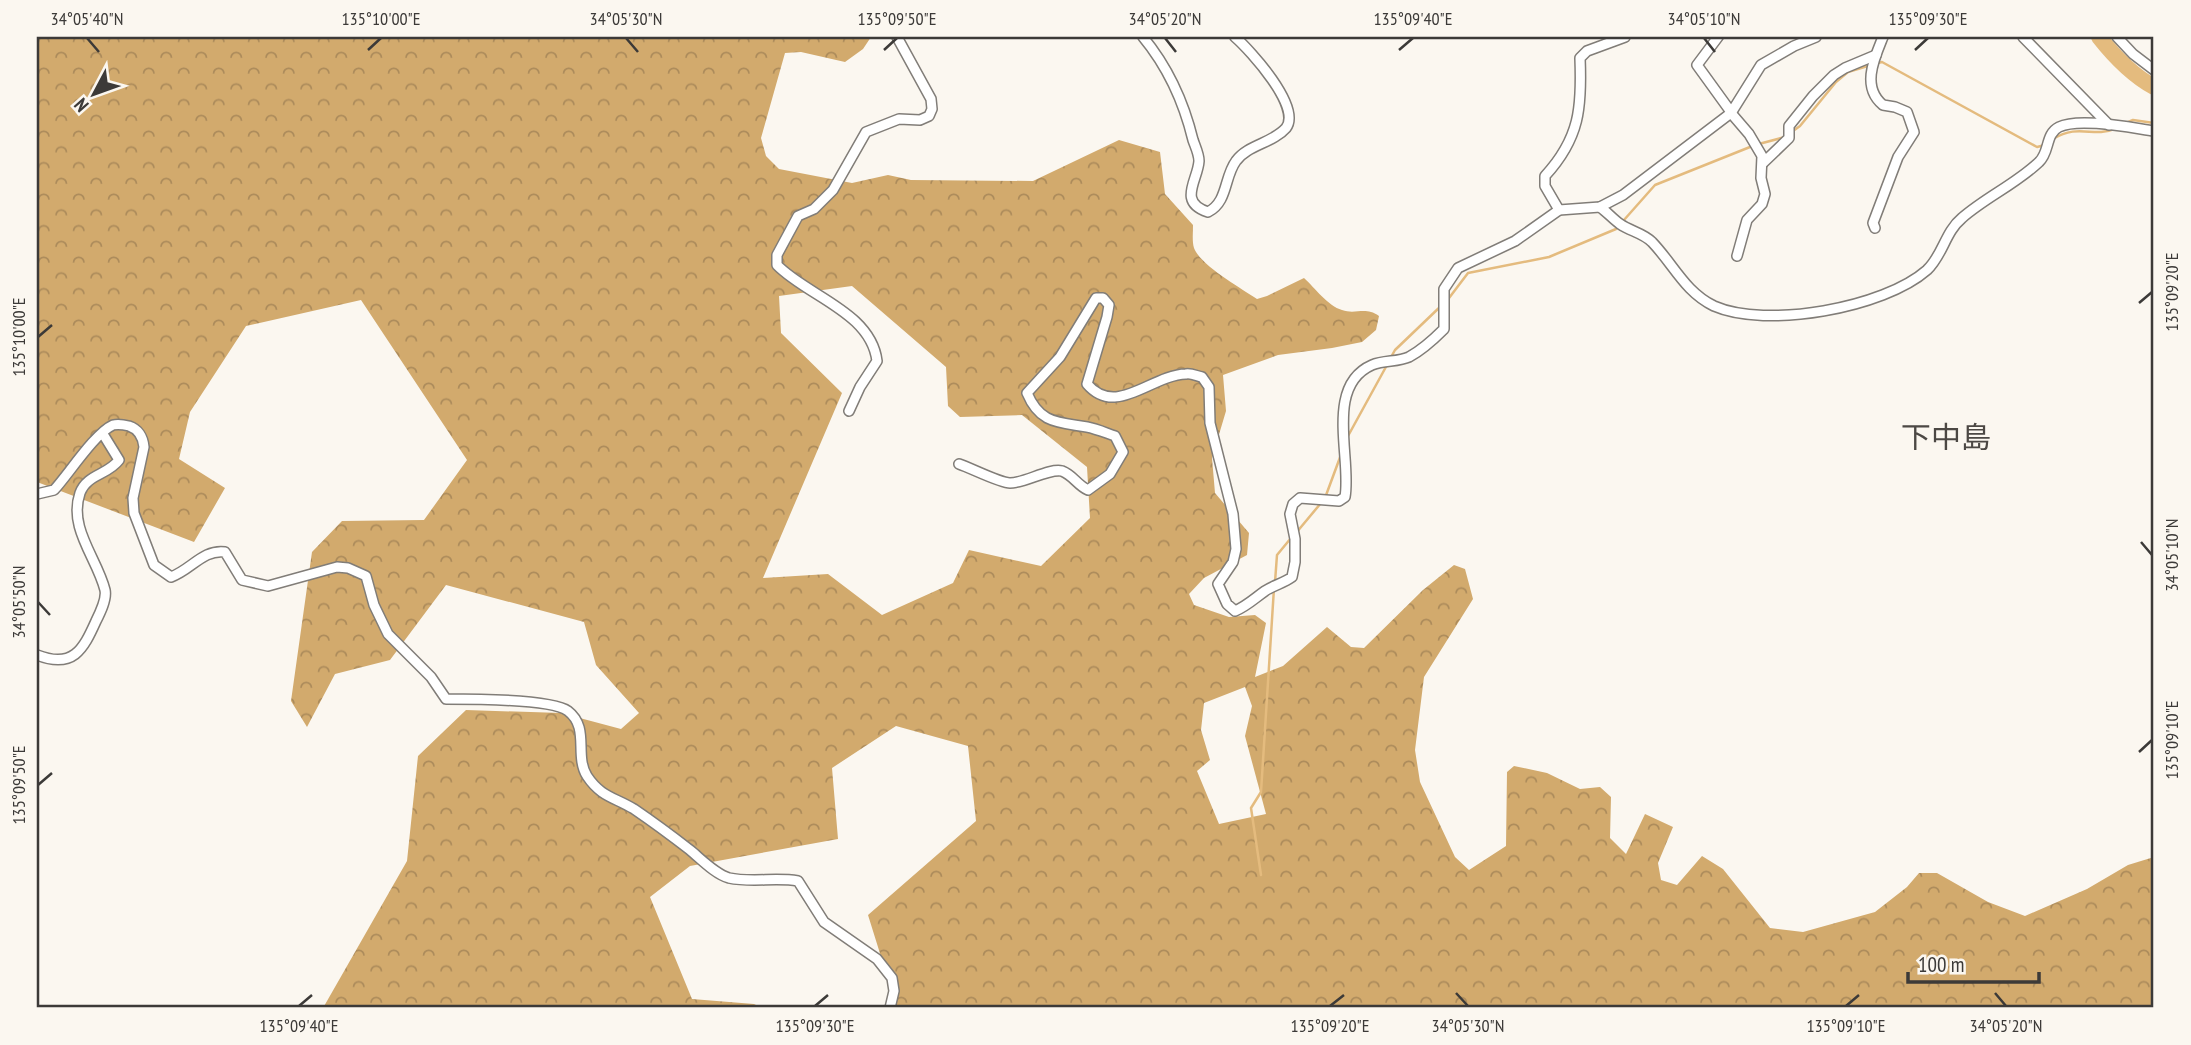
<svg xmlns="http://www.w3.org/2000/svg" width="2191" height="1045" font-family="'PT Sans Narrow','Noto Sans JP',sans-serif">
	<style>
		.forest { fill: url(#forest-crowns); fill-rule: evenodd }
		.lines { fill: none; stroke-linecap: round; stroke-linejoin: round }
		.stream { stroke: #e4bb7e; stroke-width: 2.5 }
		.river { stroke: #e4bb7e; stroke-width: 16 }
		.street-casing { stroke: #817d78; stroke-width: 12 }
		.street { stroke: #fff; stroke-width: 9 }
		.ticks { fill: none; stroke: #3c3a38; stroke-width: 2.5 }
		.labels { text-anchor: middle; stroke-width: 6; stroke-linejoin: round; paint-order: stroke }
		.quarter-label { font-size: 30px; fill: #4c4844; stroke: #fbf7f0 }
		.neatline { fill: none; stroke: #3c3a38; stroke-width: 2.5 }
		.ticks-label { font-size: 18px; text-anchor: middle; fill: #3c3a38 }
	</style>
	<defs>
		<pattern id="forest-crowns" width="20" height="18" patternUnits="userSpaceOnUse" patternTransform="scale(1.75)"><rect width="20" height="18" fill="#d2aa6d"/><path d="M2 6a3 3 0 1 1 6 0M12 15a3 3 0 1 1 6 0" fill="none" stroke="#ac8b5b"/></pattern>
	</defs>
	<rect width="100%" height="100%" fill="#fbf7f0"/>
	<path class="forest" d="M37 37H871L863 49 845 62 801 52 785 53 761 138 766 156 779 169 852 183 888 175 911 180 1033 181 1119 140 1160 152 1165 194 1193 225C1193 233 1192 241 1194 248 1201 266 1241 288 1257 299L1267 296 1304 278C1315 288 1328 306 1342 310 1356 315 1365 306 1379 316L1376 330 1362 342 1332 348 1278 355 1223 375 1226 411 1212 458 1215 493 1249 533 1247 555 1204 578 1189 594 1194 605 1229 617 1255 615 1266 623 1255 677 1283 666 1327 627 1351 647 1364 648 1423 590 1454 565 1465 569 1473 599 1424 677 1415 750 1420 782 1455 857 1469 870 1506 846 1507 772 1514 766 1547 773 1580 789 1600 787 1611 797 1610 838 1626 854 1645 814 1673 827 1658 863 1661 880 1677 885 1702 856 1723 869 1770 928 1803 932 1875 912 1907 887 1919 873H1937L1988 902 2025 916 2087 889 2128 865 2154 857V1008H897L868 915 976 821 968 746 896 726 832 768 838 839 690 866 650 897 692 999 754 1004 762 1008H323L407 861 418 756 466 710 561 713 621 729 639 713 596 665 584 622 446 585 390 660 335 674 307 727 291 701 312 552 342 521 424 520 467 460 361 300 246 326 190 412 179 459 225 488 194 542 37 482ZM852 286 946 367 948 406 960 417 1022 415 1087 467 1090 518 1041 566 969 550 953 583 882 615 828 574 763 578 842 393 781 333 779 296ZM1245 687 1252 706 1245 736 1266 814 1219 824 1197 771 1210 760 1201 730 1204 703Z"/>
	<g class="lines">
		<g class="stream">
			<polyline points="1878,63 1882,62 2037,147 2045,145"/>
			<polyline points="2126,123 2133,120 2154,123"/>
			<polyline points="1793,131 1800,126 1836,82 1848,72 1871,65"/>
			<path d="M2053 139C2079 123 2093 138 2114 129"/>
			<polyline points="1446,302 1468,273 1549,257 1616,229 1655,185 1755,145 1785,137"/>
			<polyline points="1390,359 1395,350 1441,306"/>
			<polyline points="1348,436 1387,365"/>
			<polyline points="1325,498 1342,452"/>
			<polyline points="1296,533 1321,503"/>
			<polyline points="1275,582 1277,555 1291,538"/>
			<polyline points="1261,875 1251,808 1261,792 1274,588"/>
		</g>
		<path class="river" d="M2099 37C2114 56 2132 75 2154 87"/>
		<g class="street-casing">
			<g id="street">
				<path d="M1143 37C1167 66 1184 103 1193 140 1195 146 1199 154 1199 161 1198 180 1177 202 1208 212 1228 202 1224 177 1236 161 1247 145 1273 143 1286 128 1302 107 1250 50 1235 37"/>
				<polyline points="1718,37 1697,65 1731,112"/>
				<polyline points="2023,37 2109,125"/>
				<polyline points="2117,37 2133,54 2154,70"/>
				<polyline points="1731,113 1749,134 1762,156 1761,178 1765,194 1762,204 1747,220 1737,256"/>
				<polyline points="1763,163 1789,138 1789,126 1813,96 1834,75 1845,68 1876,55"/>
				<path d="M1600 207C1607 212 1613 219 1620 224 1630 231 1643 233 1652 242 1674 265 1685 292 1714 306 1766 329 1884 308 1927 270 1943 255 1945 232 1962 218 1986 197 2016 184 2039 162 2050 152 2045 134 2059 127 2079 117 2132 128 2154 131"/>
				<path d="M1559 210 1545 186V176C1580 138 1582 107 1580 58L1587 51 1625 37"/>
				<path d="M1875 228 1873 223 1898 157 1914 132 1907 112 1895 107 1883 105C1861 87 1874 59 1883 37"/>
				<path d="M849 411 860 387 877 361C871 312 807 296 777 265V255L798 216 814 209 833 190 866 132 899 119 920 120 929 116 932 109 931 99 897 37"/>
				<path d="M959 464C971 468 1000 483 1010 483 1025 483 1049 468 1062 471 1073 475 1077 485 1088 490L1110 474 1123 452 1115 436C1106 433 1097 429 1087 427 1058 422 1040 424 1027 393L1060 357 1096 298H1103L1109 305 1107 317 1087 384C1116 418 1151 375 1186 374 1191 373 1197 376 1202 377L1209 387 1210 423 1233 514 1236 549 1233 562 1218 584 1227 604 1235 611C1247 606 1255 598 1265 591 1274 585 1284 583 1292 577L1295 562V539L1290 514 1293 504 1300 498 1339 501 1345 497C1352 459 1324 386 1372 365 1384 360 1398 362 1409 357 1422 350 1434 339 1444 329V289L1458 268 1515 241 1559 210 1600 207 1623 195 1731 113 1761 65 1794 46 1816 37"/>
				<path d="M37 494 54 490C68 475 95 433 113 425 117 424 125 425 129 426 138 429 143 437 144 447L133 498 134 513 154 565 171 577C191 570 203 549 225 552L242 580 268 586 337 567 348 568 366 576 374 605 388 634 431 677 446 699C470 699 552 699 568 711 590 728 574 755 587 776 601 797 614 797 634 809 653 822 672 836 690 850 701 859 715 874 729 878 752 883 775 877 798 881L824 922 877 959 892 978 894 991 890 1008"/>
				<path d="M37 655C73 669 83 650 96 621 100 613 107 599 105 590 97 558 68 528 80 493 87 474 108 475 119 460L103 434"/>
			</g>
		</g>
		<use href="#street" class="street"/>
	</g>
	<path class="ticks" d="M87 38 99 52M626 38 638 52M1165 38 1176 52M1704 38 1715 52M368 50 381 38M884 50 897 38M1399 50 1413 38M1915 50 1928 38M2139 303 2152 292M38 337 52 325M2141 542 2152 555M38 602 50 615M2139 752 2152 740M38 785 52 773M1456 993 1468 1006M1995 993 2006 1006M299 1006 312 995M815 1006 828 995M1330 1006 1344 995M1846 1006 1859 995"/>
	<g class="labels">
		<g class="quarter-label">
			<text x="1946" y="448">下中島</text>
		</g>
	</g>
	<rect width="2191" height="1045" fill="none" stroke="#fbf7f0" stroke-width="77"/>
	<g transform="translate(94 94) rotate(229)" stroke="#fbf7f0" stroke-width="5" paint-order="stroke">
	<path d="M0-5L12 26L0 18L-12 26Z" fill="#3c3a38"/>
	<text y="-10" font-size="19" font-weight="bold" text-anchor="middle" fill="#3c3a38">N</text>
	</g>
	<path d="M1908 972v10h131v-10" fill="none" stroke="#3c3a38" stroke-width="3.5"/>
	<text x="1918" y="972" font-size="21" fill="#3c3a38" stroke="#fbf7f0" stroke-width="5" paint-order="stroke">100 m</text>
	<rect x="38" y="38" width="2114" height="968" class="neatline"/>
	<g class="ticks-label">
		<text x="87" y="25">34°05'40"N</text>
		<text x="381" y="25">135°10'00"E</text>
		<text x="626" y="25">34°05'30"N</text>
		<text x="897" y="25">135°09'50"E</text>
		<text x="1165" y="25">34°05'20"N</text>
		<text x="1413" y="25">135°09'40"E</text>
		<text x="1704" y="25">34°05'10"N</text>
		<text x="1928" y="25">135°09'30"E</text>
		<text transform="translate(2172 292) rotate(-90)" y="6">135°09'20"E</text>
		<text transform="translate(19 337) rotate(-90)" y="6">135°10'00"E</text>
		<text transform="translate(2172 555) rotate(-90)" y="6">34°05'10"N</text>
		<text transform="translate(19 602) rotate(-90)" y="6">34°05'50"N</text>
		<text transform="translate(2172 740) rotate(-90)" y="6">135°09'10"E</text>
		<text transform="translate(19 785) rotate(-90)" y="6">135°09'50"E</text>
		<text x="299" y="1032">135°09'40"E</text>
		<text x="815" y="1032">135°09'30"E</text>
		<text x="1330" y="1032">135°09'20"E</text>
		<text x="1468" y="1032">34°05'30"N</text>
		<text x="1846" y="1032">135°09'10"E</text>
		<text x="2006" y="1032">34°05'20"N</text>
	</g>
</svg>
